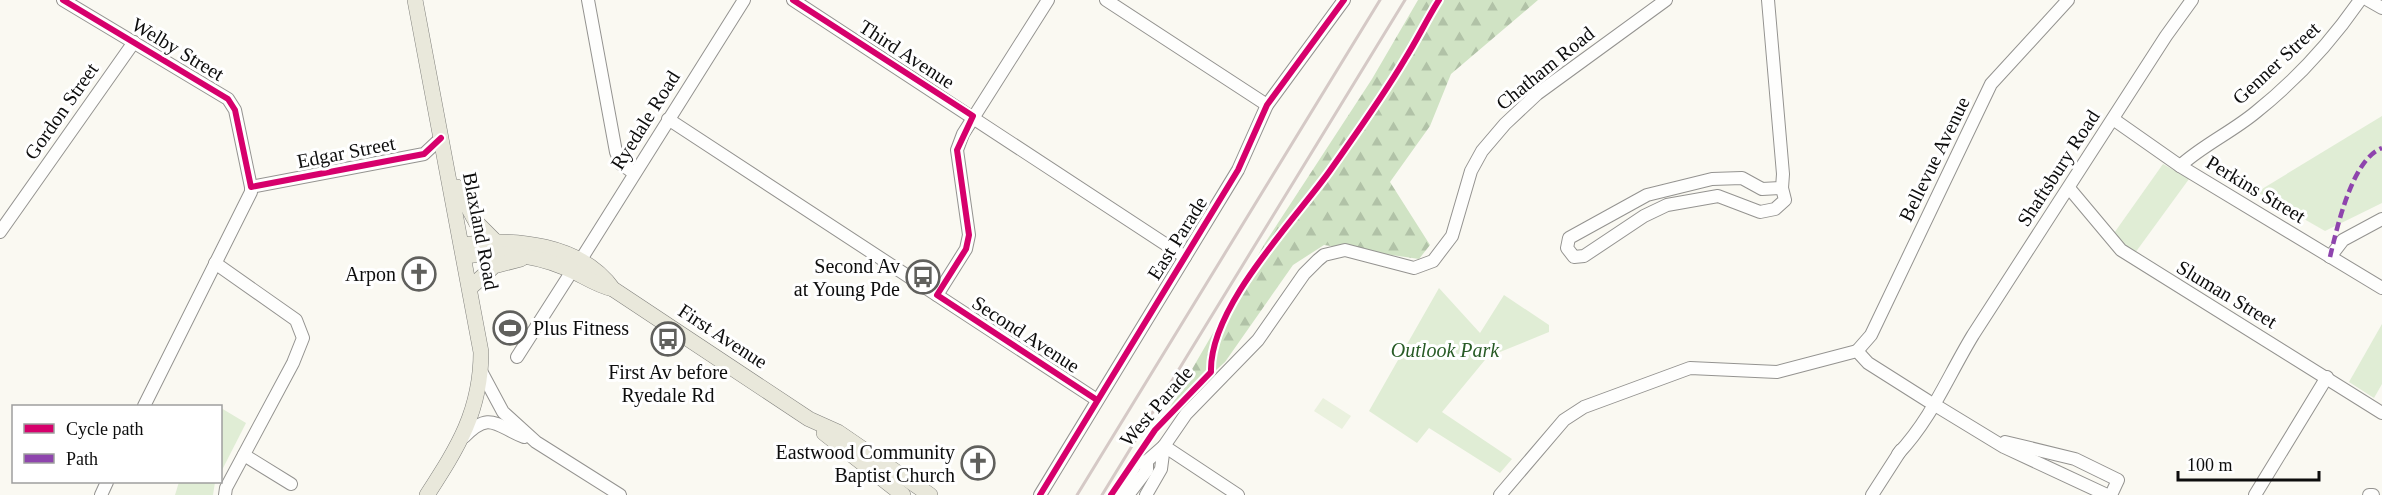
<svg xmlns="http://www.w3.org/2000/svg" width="2382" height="495" font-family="'Times New Roman',serif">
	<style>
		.grass { fill: #e0edd5 }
		.forest { fill: url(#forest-firs) }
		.pitch { fill: #eaf1de }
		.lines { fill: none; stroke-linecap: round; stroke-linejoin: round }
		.minor-casing { stroke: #949390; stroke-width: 14 }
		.major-casing { stroke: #81817d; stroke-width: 16 }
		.minor { stroke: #fefefd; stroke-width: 12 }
		.major { stroke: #e9e8db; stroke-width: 15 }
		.rail { stroke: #d5c9c6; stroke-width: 3 }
		.quiet { stroke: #8e44ad; stroke-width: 4.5; stroke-dasharray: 9 4.5; stroke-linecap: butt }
		.cycleway-casing { stroke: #fff; stroke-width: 10 }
		.cycleway { stroke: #d6006c; stroke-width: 6 }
		.labels { text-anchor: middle; stroke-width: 6; stroke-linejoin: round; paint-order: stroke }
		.street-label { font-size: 20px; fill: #0d0d0d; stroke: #fff }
		.poi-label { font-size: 20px; fill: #0d0d0d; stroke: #fff; text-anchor: end }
		.park-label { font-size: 20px; font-style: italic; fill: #285b26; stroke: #fff }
	</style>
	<defs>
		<pattern id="forest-firs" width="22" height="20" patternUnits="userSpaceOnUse" patternTransform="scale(1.5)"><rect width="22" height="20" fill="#d0e3c4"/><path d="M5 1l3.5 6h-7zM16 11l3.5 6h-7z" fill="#b1c2a7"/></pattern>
	</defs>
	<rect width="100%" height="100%" fill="#faf9f2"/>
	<g class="grass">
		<polygon points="2382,116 2382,203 2325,231 2257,192"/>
		<polygon points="2163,164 2189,179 2135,253 2112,236"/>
		<polygon points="1439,288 1480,333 1504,295 1549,325 1549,332 1500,352 1494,349 1442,412 1512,459 1500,473 1429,428 1417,443 1369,411"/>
		<polygon points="2382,324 2382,384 2374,398 2349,382"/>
		<polygon points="221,408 246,423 221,472"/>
		<polygon points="179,482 215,482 213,495 175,495"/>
	</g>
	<polygon class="forest" points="1418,0 1538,0 1451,74 1430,126 1390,182 1430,245 1419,259 1324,245 1293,265 1225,362 1165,416 1265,243 1372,79"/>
	<polygon class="pitch" points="1323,398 1351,416 1342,429 1314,411"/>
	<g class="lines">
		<g class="minor-casing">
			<g id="minor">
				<polyline points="63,0 228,99 235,110 251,187 251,192 144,406"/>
				<polyline points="588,0 616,152 621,164 634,173"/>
				<polyline points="793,0 1185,257"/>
				<polyline points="1106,0 1267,105"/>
				<polyline points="1768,0 1783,174 1782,188 1785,200 1775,209 1760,212 1718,196 1667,205 1644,216 1584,256 1574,257 1567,248 1569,238 1647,195 1712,179 1742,178 1762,189 1782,188"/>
				<polyline points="2368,0 2382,8"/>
				<polyline points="668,119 1097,400"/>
				<polyline points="2113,119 2180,166 2382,288"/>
				<path d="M2180 166C2203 145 2232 132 2256 112 2296 80 2331 42 2360 0"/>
				<polyline points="251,187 424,154 441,138"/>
				<polyline points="2069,188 2121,250 2382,413"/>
				<polyline points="0,232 134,42"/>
				<polyline points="2330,257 2343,240 2382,219"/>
				<polyline points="580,261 744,0"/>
				<polyline points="215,263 296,320 303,338 293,363 226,488 225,495"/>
				<polyline points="937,295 966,249 969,235 957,150 963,134 1048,0"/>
				<polyline points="1857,351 1871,335 1991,84 2068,0"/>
				<polyline points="517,357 572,271"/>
				<polyline points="481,371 503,412 536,442 620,495"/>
				<polyline points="1935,405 2004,447 2107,495"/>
				<path d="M464 437C490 410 496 426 524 437"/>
				<polyline points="2005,442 2075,459 2118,480 2111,495"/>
				<polyline points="1164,446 1238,495"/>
				<path d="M1898 454C1932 418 1948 376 1973 335 2037 235 2102 136 2166 36L2192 0"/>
				<polyline points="244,455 291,484"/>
				<polyline points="101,495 107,482"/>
				<polyline points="1040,495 1238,170 1267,105 1344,0"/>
				<polyline points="1117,495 1136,464 1147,461 1164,446"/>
				<polyline points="1128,495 1147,470 1147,461"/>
				<polyline points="1146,495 1161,469 1164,446 1186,414 1258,340 1304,274 1318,260 1324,255 1345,250 1414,268 1433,261 1452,236 1471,171 1482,151 1505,124 1537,94 1666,0"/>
				<polyline points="1500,495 1564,420 1584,407 1690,368 1777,372 1857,351 1868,363 1928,401"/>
				<polyline points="1872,495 1901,450"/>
				<polyline points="2255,495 2327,377"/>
				<polyline points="2369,495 2373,495"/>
			</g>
		</g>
		<g class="major-casing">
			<g id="major">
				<path d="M415 0 481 352C481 411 458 447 427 495"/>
				<polyline points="457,187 476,222 494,240"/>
				<path d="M463 245C514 237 581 244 613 289L809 419 838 432 930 495"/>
				<path d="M465 256C499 251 534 255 566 268 583 275 595 285 613 289"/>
				<polyline points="471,287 494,266 521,259"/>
				<polyline points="824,433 903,495"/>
			</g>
		</g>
		<use href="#minor" class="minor"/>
		<use href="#major" class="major"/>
		<g class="rail">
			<polyline points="1077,495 1380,0"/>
			<polyline points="1102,495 1405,0"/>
		</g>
		<path class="quiet" d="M2330 257C2337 228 2352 159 2382 148"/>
		<g class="cycleway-casing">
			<g id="cycleway">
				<polyline points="63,0 228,99 235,110 251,187 424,154 441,138"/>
				<polyline points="793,0 973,116 957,150 969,235 966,249 937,295 1097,400"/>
				<polyline points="1040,495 1238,170 1267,105 1344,0"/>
				<path d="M1111 495 1155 430 1211 372C1209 308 1292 223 1329 172 1355 135 1382 98 1405 59 1417 40 1427 19 1439 0"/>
			</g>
		</g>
		<use href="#cycleway" class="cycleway"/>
	</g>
	<defs>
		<g id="church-ring" transform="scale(1.725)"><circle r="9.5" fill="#fff" stroke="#60605d" stroke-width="1.5"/><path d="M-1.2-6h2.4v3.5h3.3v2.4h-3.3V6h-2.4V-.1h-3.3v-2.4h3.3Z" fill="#60605d"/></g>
		<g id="bus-ring" transform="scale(1.725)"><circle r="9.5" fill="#fff" stroke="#60605d" stroke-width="1.5"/><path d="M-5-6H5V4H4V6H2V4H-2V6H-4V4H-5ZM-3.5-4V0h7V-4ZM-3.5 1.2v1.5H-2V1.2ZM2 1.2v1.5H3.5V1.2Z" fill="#60605d"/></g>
		<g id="stadium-ring" transform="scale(1.725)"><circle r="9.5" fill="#fff" stroke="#60605d" stroke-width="1.5"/><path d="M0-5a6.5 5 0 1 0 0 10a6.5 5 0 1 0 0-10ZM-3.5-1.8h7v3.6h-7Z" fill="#60605d"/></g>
	</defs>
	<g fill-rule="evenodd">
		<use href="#church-ring" x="419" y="274"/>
		<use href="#bus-ring" x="923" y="277"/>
		<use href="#stadium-ring" x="510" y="328"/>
		<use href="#bus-ring" x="668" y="339"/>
		<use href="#church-ring" x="978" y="463"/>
	</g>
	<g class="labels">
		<g class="street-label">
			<text transform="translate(178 49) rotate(31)" y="7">Welby Street</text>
			<text transform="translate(907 54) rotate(33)" y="7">Third Avenue</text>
			<text transform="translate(2276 63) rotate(-43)" y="7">Genner Street</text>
			<text transform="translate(1545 68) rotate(-39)" y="7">Chatham Road</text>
			<text transform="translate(61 111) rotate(-55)" y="7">Gordon Street</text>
			<text transform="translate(645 120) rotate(-58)" y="7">Ryedale Road</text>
			<text transform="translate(346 152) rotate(-11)" y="7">Edgar Street</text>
			<text transform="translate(1934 159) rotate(-64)" y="7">Bellevue Avenue</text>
			<text transform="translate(2058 168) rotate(-57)" y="7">Shaftsbury Road</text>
			<text transform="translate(2256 189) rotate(31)" y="7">Perkins Street</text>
			<text transform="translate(481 231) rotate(79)" y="7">Blaxland Road</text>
			<text transform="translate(1177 238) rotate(-58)" y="7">East Parade</text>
			<text transform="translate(2227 294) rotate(31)" y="7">Sluman Street</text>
			<text transform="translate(1026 334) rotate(33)" y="7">Second Avenue</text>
			<text transform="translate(723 336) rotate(33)" y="7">First Avenue</text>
			<text transform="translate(1156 406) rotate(-49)" y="7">West Parade</text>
		</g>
		<g class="poi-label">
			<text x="900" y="273">Second Av<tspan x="900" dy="23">at Young Pde</tspan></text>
			<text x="396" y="281">Arpon</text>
			<text x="533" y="335" text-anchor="start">Plus Fitness</text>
			<text x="668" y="379" text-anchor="middle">First Av before<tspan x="668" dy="23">Ryedale Rd</tspan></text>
			<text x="955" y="459">Eastwood Community<tspan x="955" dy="23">Baptist Church</tspan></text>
		</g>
		<g class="park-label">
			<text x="1445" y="357">Outlook Park</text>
		</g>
	</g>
	<rect x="12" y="405" width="210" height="78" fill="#ffffff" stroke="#9e9e9e" stroke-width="1.5"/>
	<rect x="24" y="424" width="30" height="9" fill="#d6006c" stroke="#9e9e9e" stroke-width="1.5"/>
	<text x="66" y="435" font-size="18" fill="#0d0d0d">Cycle path</text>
	<rect x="24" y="454" width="30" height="9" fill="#8e44ad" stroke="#9e9e9e" stroke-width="1.5"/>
	<text x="66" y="465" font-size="18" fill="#0d0d0d">Path</text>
	<path d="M2178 471v9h141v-9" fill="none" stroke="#0d0d0d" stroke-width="3"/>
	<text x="2187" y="471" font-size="18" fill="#0d0d0d" stroke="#ffffff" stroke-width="4.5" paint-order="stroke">100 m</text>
</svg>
